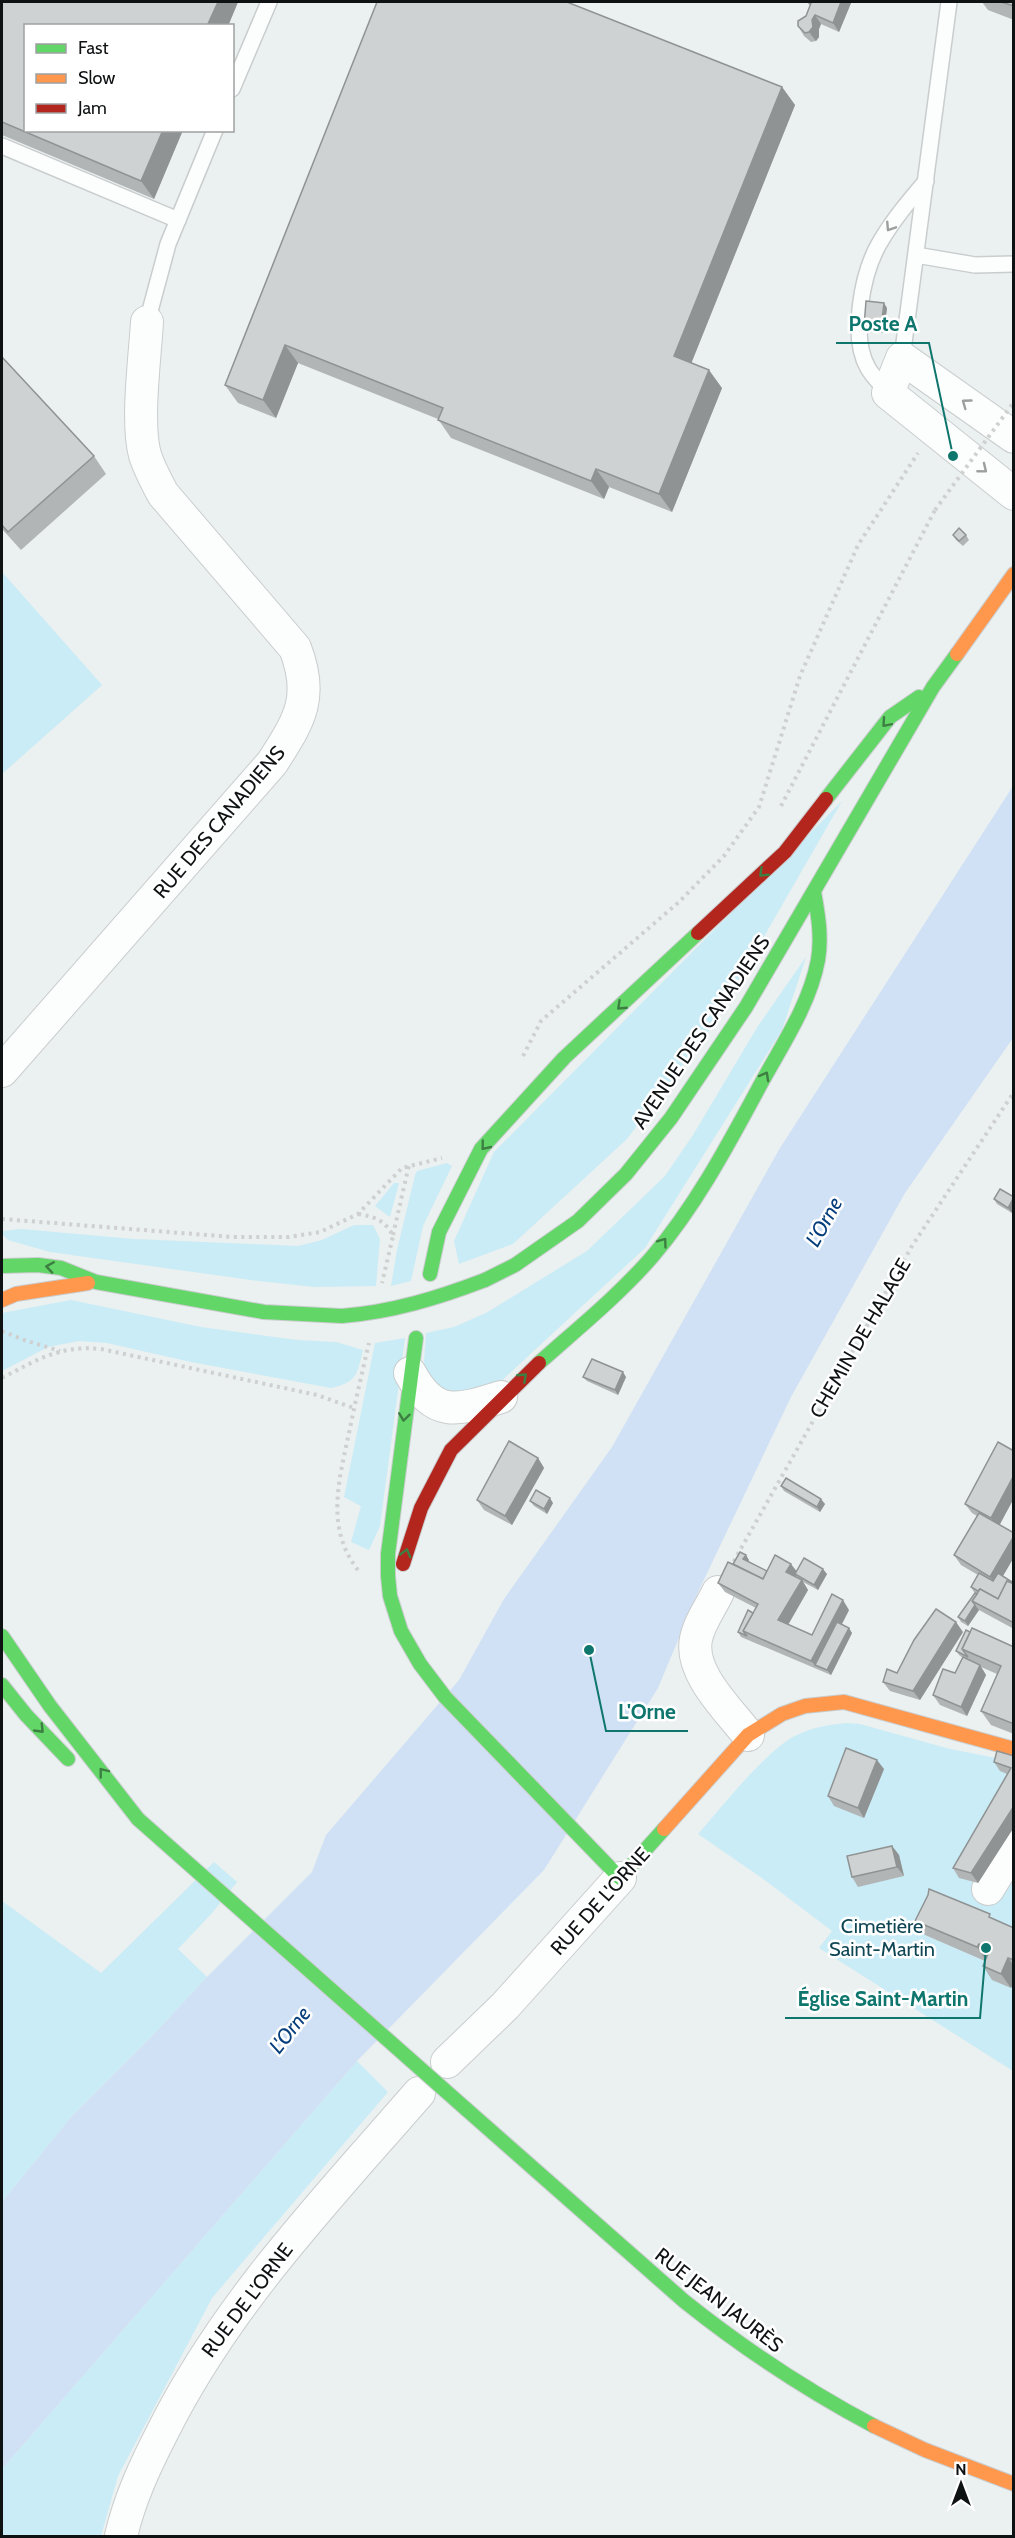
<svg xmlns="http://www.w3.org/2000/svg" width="1015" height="2538" font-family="Cabin,sans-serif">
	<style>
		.green { fill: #c9ecf6 }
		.water { fill: #d0e1f5 }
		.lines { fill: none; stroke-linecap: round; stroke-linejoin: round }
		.lane-casing { stroke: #cacdce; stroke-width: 18 }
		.street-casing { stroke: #cacdce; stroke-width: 34 }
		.fast-casing { stroke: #cacdce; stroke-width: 16 }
		.slow-casing { stroke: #cacdce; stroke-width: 16 }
		.jam-casing { stroke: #cacdce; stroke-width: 16 }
		.path { stroke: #cfd0d0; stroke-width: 4; stroke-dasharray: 3 4.5; stroke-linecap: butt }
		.lane { stroke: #fcfdfd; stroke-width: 15 }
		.street { stroke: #fcfdfd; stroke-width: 32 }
		.fast { stroke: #63d668; stroke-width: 14 }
		.slow { stroke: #ff974d; stroke-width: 14 }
		.jam { stroke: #b3261e; stroke-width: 14 }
		.fast-bridge-casing { stroke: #cacdce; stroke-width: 16; stroke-linecap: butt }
		.path-bridge { stroke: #cfd0d0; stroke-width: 4; stroke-dasharray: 3 4.5; stroke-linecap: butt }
		.fast-bridge { stroke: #63d668; stroke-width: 14 }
		.wall { fill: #b1b5b5 }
		.shaded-wall { fill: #909393 }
		.building { fill: #ced2d2; stroke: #909393; stroke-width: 1.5 }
		.oneway { stroke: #9d9f9f }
		.oneway2 { stroke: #3d7e42 }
		.labels { text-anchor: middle; stroke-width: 5; stroke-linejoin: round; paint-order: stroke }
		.street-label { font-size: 20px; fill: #0f1213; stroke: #fff }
		.park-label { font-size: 20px; fill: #0f4653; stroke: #fff }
		.water-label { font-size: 21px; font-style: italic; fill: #053e7c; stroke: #fff }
		.leader { fill: none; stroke: #0f766e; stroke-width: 2 }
		.callout-dot { fill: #0f766e; stroke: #fff; stroke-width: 2 }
		.callout-label { font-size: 21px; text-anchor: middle; font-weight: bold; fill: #0f766e; stroke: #fff; stroke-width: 5; stroke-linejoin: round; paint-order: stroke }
	</style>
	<rect width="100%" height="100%" fill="#ebf0f0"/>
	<g class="green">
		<polygon points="2,572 102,685 2,774"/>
		<polygon points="842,801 713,1025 627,1139 513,1244 459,1264 454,1241 494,1152"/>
		<polygon points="806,957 782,1030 645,1248 499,1383 463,1398 430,1389 423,1374 426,1333 454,1327 486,1313 587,1251 665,1176 693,1135 758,1026"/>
		<polygon points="447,1163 452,1166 423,1226 411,1281 391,1286 397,1250 415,1175 417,1171"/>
		<polygon points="394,1183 399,1183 390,1217 375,1206"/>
		<polygon points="354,1225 373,1225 380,1239 376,1286 315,1287 258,1281 50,1252 8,1240 3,1235 3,1231 21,1229 134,1239 298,1246 322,1240"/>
		<path d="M71 1300 201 1327 297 1340 336 1342 363 1350C357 1374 358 1382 331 1388L191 1362 107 1343 79 1341 48 1347 2 1371V1313Z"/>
		<polygon points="405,1338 380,1526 369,1550 351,1542 361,1506 344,1497 375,1343"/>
		<path d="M846 1723 860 1724 950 1749 996 1758 1013 1776 960 1878 978 1883 1013 1867V1937L925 1935 986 1961 1013 1982V2071L819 1948 832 1931 766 1881 698 1834C722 1807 767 1749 797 1735 813 1727 829 1725 846 1723Z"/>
		<polygon points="214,1862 237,1882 212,1913 178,1949 207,1977 154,2034 72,2116 2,2202 2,1901 101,1973"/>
		<polygon points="357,2061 388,2092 212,2298 118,2476 101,2536 2,2536 2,2469"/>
	</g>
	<polygon class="water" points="1013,786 1013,1038 905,1193 791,1397 699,1590 658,1688 544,1870 357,2061 2,2469 2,2202 72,2116 154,2034 207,1977 312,1872 326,1835 459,1680 504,1599 612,1447 780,1148"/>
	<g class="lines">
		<g class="lane-casing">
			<g id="lane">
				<polyline points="232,89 269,2"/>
				<polyline points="2,146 178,220"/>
				<polyline points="916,255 975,265 1014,264"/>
				<polyline points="147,322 168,244 215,130"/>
				<polyline points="902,358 949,2"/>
				<path d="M888 393C882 385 873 377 868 368 850 337 862 274 879 244 892 221 909 201 926 181"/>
			</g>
		</g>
		<g class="street-casing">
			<g id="street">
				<polyline points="1014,437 902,358 888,393 1014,494"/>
				<path d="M2 1071 272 763C298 722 315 699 295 648L163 494C156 481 149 468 145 455 136 423 145 357 147 322"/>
				<path d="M410 1373C434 1418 457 1411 501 1397"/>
				<path d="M718 1592C711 1607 699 1623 696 1639 689 1673 729 1710 748 1735"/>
				<polyline points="988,1889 1014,1847"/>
				<polyline points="447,2062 505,2006 620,1878"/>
				<path d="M121 2536C130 2498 145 2466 163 2431 227 2303 326 2200 419 2093"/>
			</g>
		</g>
		<g class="fast-casing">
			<g id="fast">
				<polyline points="826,799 890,717 919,697"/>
				<polyline points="2,1266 38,1265 61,1268 96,1282 264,1312 342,1316"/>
				<polyline points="430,1274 439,1232 481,1149 564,1058 698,933"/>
				<polyline points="485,1280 515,1265 578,1221 626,1174 671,1118 746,1007 933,687 957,654"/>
				<polyline points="416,1338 388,1554 388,1576 390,1596 401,1631 420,1664 445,1697 620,1878 664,1829"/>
				<path d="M539 1363C577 1329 618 1296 652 1257 698 1203 730 1141 763 1080 784 1042 810 1003 818 960 822 937 818 914 814 892"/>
				<polyline points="2,1636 50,1706 138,1819"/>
				<polyline points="2,1685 26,1715 68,1759"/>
				<path d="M466 2109 684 2301C744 2349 806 2390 874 2426"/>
			</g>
		</g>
		<g class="slow-casing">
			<g id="slow">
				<polyline points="957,654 1014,574"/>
				<polyline points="2,1300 16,1294 88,1283"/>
				<polyline points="664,1829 748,1735 782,1714 805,1706 844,1702 1014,1749"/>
				<polyline points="874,2426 925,2450 1014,2484"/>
			</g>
		</g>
		<g class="jam-casing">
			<g id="jam">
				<polyline points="698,933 785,852 826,799"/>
				<polyline points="403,1564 421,1508 451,1450 539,1363"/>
			</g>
		</g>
		<g class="path">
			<polyline points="781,806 935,510"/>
			<polyline points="523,1056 541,1021 679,902 724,856 759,807 800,676 858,545 918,453"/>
			<path d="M358 1214C375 1217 385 1220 393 1236L382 1283"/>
			<polyline points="2,1219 233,1237 289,1237 320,1232 358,1214 402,1168 442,1158"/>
			<polyline points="393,1235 409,1165"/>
			<polyline points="2,1331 24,1340 60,1351"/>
			<path d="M2 1378C37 1360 59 1345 101 1349L317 1395 354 1408"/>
			<polyline points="730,1568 912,1246 1014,1092"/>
			<path d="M358 1570C325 1528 339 1480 349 1433 355 1403 362 1373 369 1343"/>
		</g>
		<use href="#lane" class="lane"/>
		<use href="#street" class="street"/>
		<use href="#fast" class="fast"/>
		<use href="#slow" class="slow"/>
		<use href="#jam" class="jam"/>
		<g class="fast-bridge-casing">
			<g id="fast-bridge">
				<path d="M342 1316C392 1312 438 1298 485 1280"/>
				<polyline points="138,1819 466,2109"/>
			</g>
		</g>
		<polyline class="path-bridge" points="935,510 1014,402"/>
		<use href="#fast-bridge" class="fast-bridge"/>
	</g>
	<g class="wall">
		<polygon points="2,2 238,2 228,26 26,26 183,130 154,199 2,135"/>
		<polygon points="377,2 782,87 795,105 691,363 722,388 672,512 609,487 604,499 451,438 438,419 298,363 276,418 238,403 225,385"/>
		<polygon points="807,2 850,2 851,3 839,32 821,24 819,29 819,37 816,41 811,42 804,36 798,26 806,16 810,6"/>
		<polygon points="982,2 1014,2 1014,20 988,10"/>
		<polygon points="887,308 884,333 867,332 864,327"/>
		<polygon points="2,357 94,456 106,474 21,550 2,529"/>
		<polygon points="953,535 966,535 969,540 963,546 956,540"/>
		<polygon points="1014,1197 1014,1209 1012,1213 997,1204 994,1199"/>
		<polygon points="583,1377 626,1377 618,1395 587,1381"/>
		<polygon points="1014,1451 1014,1498 999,1525 1014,1533 1014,1557 1003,1576 1014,1583 1014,1629 979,1610 968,1626 961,1622 958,1617 977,1594 974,1592 971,1587 978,1575 961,1565 954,1555 977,1516 972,1513 965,1504"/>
		<polygon points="538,1458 544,1468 512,1525 484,1510 477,1500"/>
		<polygon points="781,1486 825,1504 820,1512 784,1491"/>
		<polygon points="530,1501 553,1503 547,1514 534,1506"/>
		<polygon points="749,1560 748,1562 767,1571 796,1572 827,1574 818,1590 803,1582 808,1590 788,1625 812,1635 849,1610 842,1624 852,1633 831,1675 741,1637 738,1632 753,1613 756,1608 725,1592 718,1583 733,1564"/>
		<polygon points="963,1632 920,1700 890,1691 883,1682"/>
		<polygon points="970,1632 1014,1647 1014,1734 991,1725 981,1711 997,1674 981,1667 986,1675 967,1716 940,1705 933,1695 968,1660 960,1656 956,1651"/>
		<polygon points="1014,1756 1014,1827 978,1883 959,1878 953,1868 1007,1774 1000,1771 994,1762"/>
		<polygon points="884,1769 864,1818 834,1806 828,1796"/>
		<polygon points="892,1846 899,1855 904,1876 858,1887 852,1877"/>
		<polygon points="994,1920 1014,1928 1014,1982 1011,1988 992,1980 983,1966 985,1961 925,1935 915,1921"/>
	</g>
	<g class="shaded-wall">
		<polygon points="218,2 238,2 228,26 207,26"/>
		<polygon points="841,2 850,2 851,3 839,32 833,23"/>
		<polygon points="815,15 821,24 819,29 819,37 816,41 809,32 812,20"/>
		<polygon points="782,87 795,105 687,374 674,356"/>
		<polygon points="163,130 183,130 154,199 141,181"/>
		<polygon points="884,303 887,308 884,333 881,328"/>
		<polygon points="285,345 298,363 276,418 263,400"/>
		<polygon points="709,370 722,388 672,512 659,494"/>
		<polygon points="596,469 609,487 604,499 591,481"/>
		<polygon points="1014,1198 1014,1209 1012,1213 1008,1208"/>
		<polygon points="623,1372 626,1377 618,1395 615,1390"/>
		<polygon points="538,1458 544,1468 512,1525 505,1516"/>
		<polygon points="1014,1475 1014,1498 998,1528 991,1518"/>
		<polygon points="550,1498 553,1503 547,1514 544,1509"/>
		<polygon points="821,1499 825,1504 820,1512 817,1507"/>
		<polygon points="1014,1536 1014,1557 997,1586 990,1577"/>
		<polygon points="746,1555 749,1560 747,1564 743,1559"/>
		<polygon points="791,1564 798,1573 795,1574 796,1576 793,1582 786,1572"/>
		<polygon points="823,1569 827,1574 818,1590 814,1585"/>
		<polygon points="802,1580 808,1590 785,1630 778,1620"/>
		<polygon points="843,1600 849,1610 820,1667 815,1665 811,1661"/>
		<polygon points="975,1605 979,1610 968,1626 965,1621"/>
		<polygon points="956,1622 963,1632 920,1700 913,1691"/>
		<polygon points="849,1628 852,1633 831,1675 827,1670"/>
		<polygon points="980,1665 986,1675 967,1716 961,1707"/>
		<polygon points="877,1760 884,1769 864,1818 858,1808"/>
		<polygon points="1014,1806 1014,1827 978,1883 971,1873"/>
		<polygon points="892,1846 899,1855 904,1876 897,1867"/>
		<polygon points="979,1944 989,1958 987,1962 977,1947"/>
		<polygon points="1008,1958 1014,1966 1014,1982 1011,1988 1001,1974"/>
	</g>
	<g class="building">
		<polygon points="2,2 218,2 207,26 26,26 26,130 163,130 141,181 2,122"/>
		<polygon points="377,2 567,2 782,87 674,356 709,370 659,494 596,469 591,481 438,420 443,408 285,345 263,400 225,385"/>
		<polygon points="807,2 841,2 833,23 815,15 812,20 813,27 809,32 805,33 798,26 798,21 806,16 811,3"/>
		<polygon points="1001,2 1014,2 1014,6"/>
		<polygon points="866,301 884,303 881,328 864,327"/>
		<polygon points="2,357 94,456 8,532 2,525"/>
		<polygon points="959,528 966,535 959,541 953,535"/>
		<polygon points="1000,1189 1014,1197 1008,1208 994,1199"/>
		<polygon points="592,1359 623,1372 615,1390 583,1377"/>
		<polygon points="509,1441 538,1458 505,1516 477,1500"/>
		<polygon points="998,1442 1014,1451 1014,1475 991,1518 965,1504"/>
		<polygon points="786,1478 821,1499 817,1507 781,1486"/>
		<polygon points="536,1490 550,1498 544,1509 530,1501"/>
		<polygon points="979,1513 1014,1533 1014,1536 990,1577 954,1555"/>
		<polygon points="740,1552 746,1555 743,1559 767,1571 763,1579 733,1564"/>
		<polygon points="775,1555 791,1564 786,1572 802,1580 778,1620 812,1635 832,1594 843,1600 811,1661 743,1631 758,1604 718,1583 728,1562 763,1579"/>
		<polygon points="804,1558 823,1569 814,1585 795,1574"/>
		<polygon points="979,1573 993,1581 998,1573 1012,1582 1012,1583 1007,1581 998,1599 980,1589 978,1591 971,1587"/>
		<polygon points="1007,1581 1014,1584 1014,1623 972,1601 980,1589 998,1599"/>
		<polygon points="975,1593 977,1594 972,1601 975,1605 965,1621 958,1617"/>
		<polygon points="936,1609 956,1622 913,1691 883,1682 887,1669 897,1673 914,1640"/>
		<polygon points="748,1610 753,1613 743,1631 747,1636 738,1632"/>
		<polygon points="837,1622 849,1628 827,1670 815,1665"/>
		<polygon points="972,1628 1014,1647 1014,1724 981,1711 1001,1666 962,1649"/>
		<polygon points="966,1630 970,1632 962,1649 968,1657 956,1651"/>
		<polygon points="963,1657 980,1665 961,1707 933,1695 943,1669 955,1673"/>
		<polygon points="846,1748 877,1760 858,1808 828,1796"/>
		<polygon points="997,1751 1014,1756 1014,1806 971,1873 953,1868 1011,1768 994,1762"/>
		<polygon points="892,1846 897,1867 852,1877 847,1856"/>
		<polygon points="929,1889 990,1914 989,1917 1014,1928 1014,1960 1008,1958 1001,1974 983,1966 990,1949 979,1944 977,1947 915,1921 928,1895"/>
	</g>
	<defs><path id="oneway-chevron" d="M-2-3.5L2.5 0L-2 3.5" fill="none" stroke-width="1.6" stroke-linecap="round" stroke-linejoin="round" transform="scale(1.5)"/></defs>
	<g class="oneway">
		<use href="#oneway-chevron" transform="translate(890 227) rotate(123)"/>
		<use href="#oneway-chevron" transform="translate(966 403) rotate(-144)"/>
		<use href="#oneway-chevron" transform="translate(983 469) rotate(39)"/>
	</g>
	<g class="oneway2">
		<use href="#oneway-chevron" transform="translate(886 723) rotate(131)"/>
		<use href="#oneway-chevron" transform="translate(763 873) rotate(137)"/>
		<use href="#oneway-chevron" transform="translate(621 1006) rotate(137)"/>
		<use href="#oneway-chevron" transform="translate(765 1076) rotate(-61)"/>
		<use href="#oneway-chevron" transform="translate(485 1146) rotate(129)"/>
		<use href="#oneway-chevron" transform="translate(663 1242) rotate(-54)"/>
		<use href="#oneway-chevron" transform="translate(50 1267) rotate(-171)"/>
		<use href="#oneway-chevron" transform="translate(523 1377) rotate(-43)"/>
		<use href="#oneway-chevron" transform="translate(404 1417) rotate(97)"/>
		<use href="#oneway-chevron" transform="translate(406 1553) rotate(-75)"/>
		<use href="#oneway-chevron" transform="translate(40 1729) rotate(46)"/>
		<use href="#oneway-chevron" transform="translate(103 1772) rotate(-128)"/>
	</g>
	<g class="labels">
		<g class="street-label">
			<text transform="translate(219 822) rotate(-50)" y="7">RUE DES CANADIENS</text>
			<text transform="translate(701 1032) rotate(-56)" y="7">AVENUE DES CANADIENS</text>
			<text transform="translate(860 1338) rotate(-60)" y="7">CHEMIN DE HALAGE</text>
			<text transform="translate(600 1901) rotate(-48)" y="7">RUE DE L'ORNE</text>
			<text transform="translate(247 2300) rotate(-53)" y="7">RUE DE L'ORNE</text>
			<text transform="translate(719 2300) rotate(38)" y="7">RUE JEAN JAURÈS</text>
		</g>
		<g class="park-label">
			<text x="882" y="1933">Cimetière<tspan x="882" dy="23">Saint-Martin</tspan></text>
		</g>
		<g class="water-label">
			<text transform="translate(824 1222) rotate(-61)" y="7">L'Orne</text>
			<text transform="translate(290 2030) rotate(-52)" y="7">L'Orne</text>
		</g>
	</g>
	<path class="leader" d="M953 456L929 343H836M589 1650L606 1731H688M986 1948L980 2018H785"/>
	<g class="callout-dot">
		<circle cx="953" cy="456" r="6"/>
		<circle cx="589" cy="1650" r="6"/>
		<circle cx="986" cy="1948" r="6"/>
	</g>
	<g class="callout-label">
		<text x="883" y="331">Poste A</text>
		<text x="647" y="1719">L'Orne</text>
		<text x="883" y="2006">Église Saint-Martin</text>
	</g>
	<rect width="1015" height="2538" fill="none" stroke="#0f1213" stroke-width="6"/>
	<rect x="24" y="24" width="210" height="108" fill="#ffffff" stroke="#9fa0a1" stroke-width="1.5"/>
	<rect x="36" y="44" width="30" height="9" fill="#63d668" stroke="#9fa0a1" stroke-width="1.5"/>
	<text x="78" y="54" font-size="18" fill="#0f1213">Fast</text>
	<rect x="36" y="74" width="30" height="9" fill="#ff974d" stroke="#9fa0a1" stroke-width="1.5"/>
	<text x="78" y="84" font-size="18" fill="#0f1213">Slow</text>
	<rect x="36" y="104" width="30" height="9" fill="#b3261e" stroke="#9fa0a1" stroke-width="1.5"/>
	<text x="78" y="114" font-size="18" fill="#0f1213">Jam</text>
	<g transform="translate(961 2484)" stroke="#ffffff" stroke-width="4.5" paint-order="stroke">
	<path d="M0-4.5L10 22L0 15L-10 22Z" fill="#0f1213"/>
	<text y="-9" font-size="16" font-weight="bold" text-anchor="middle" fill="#0f1213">N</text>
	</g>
</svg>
